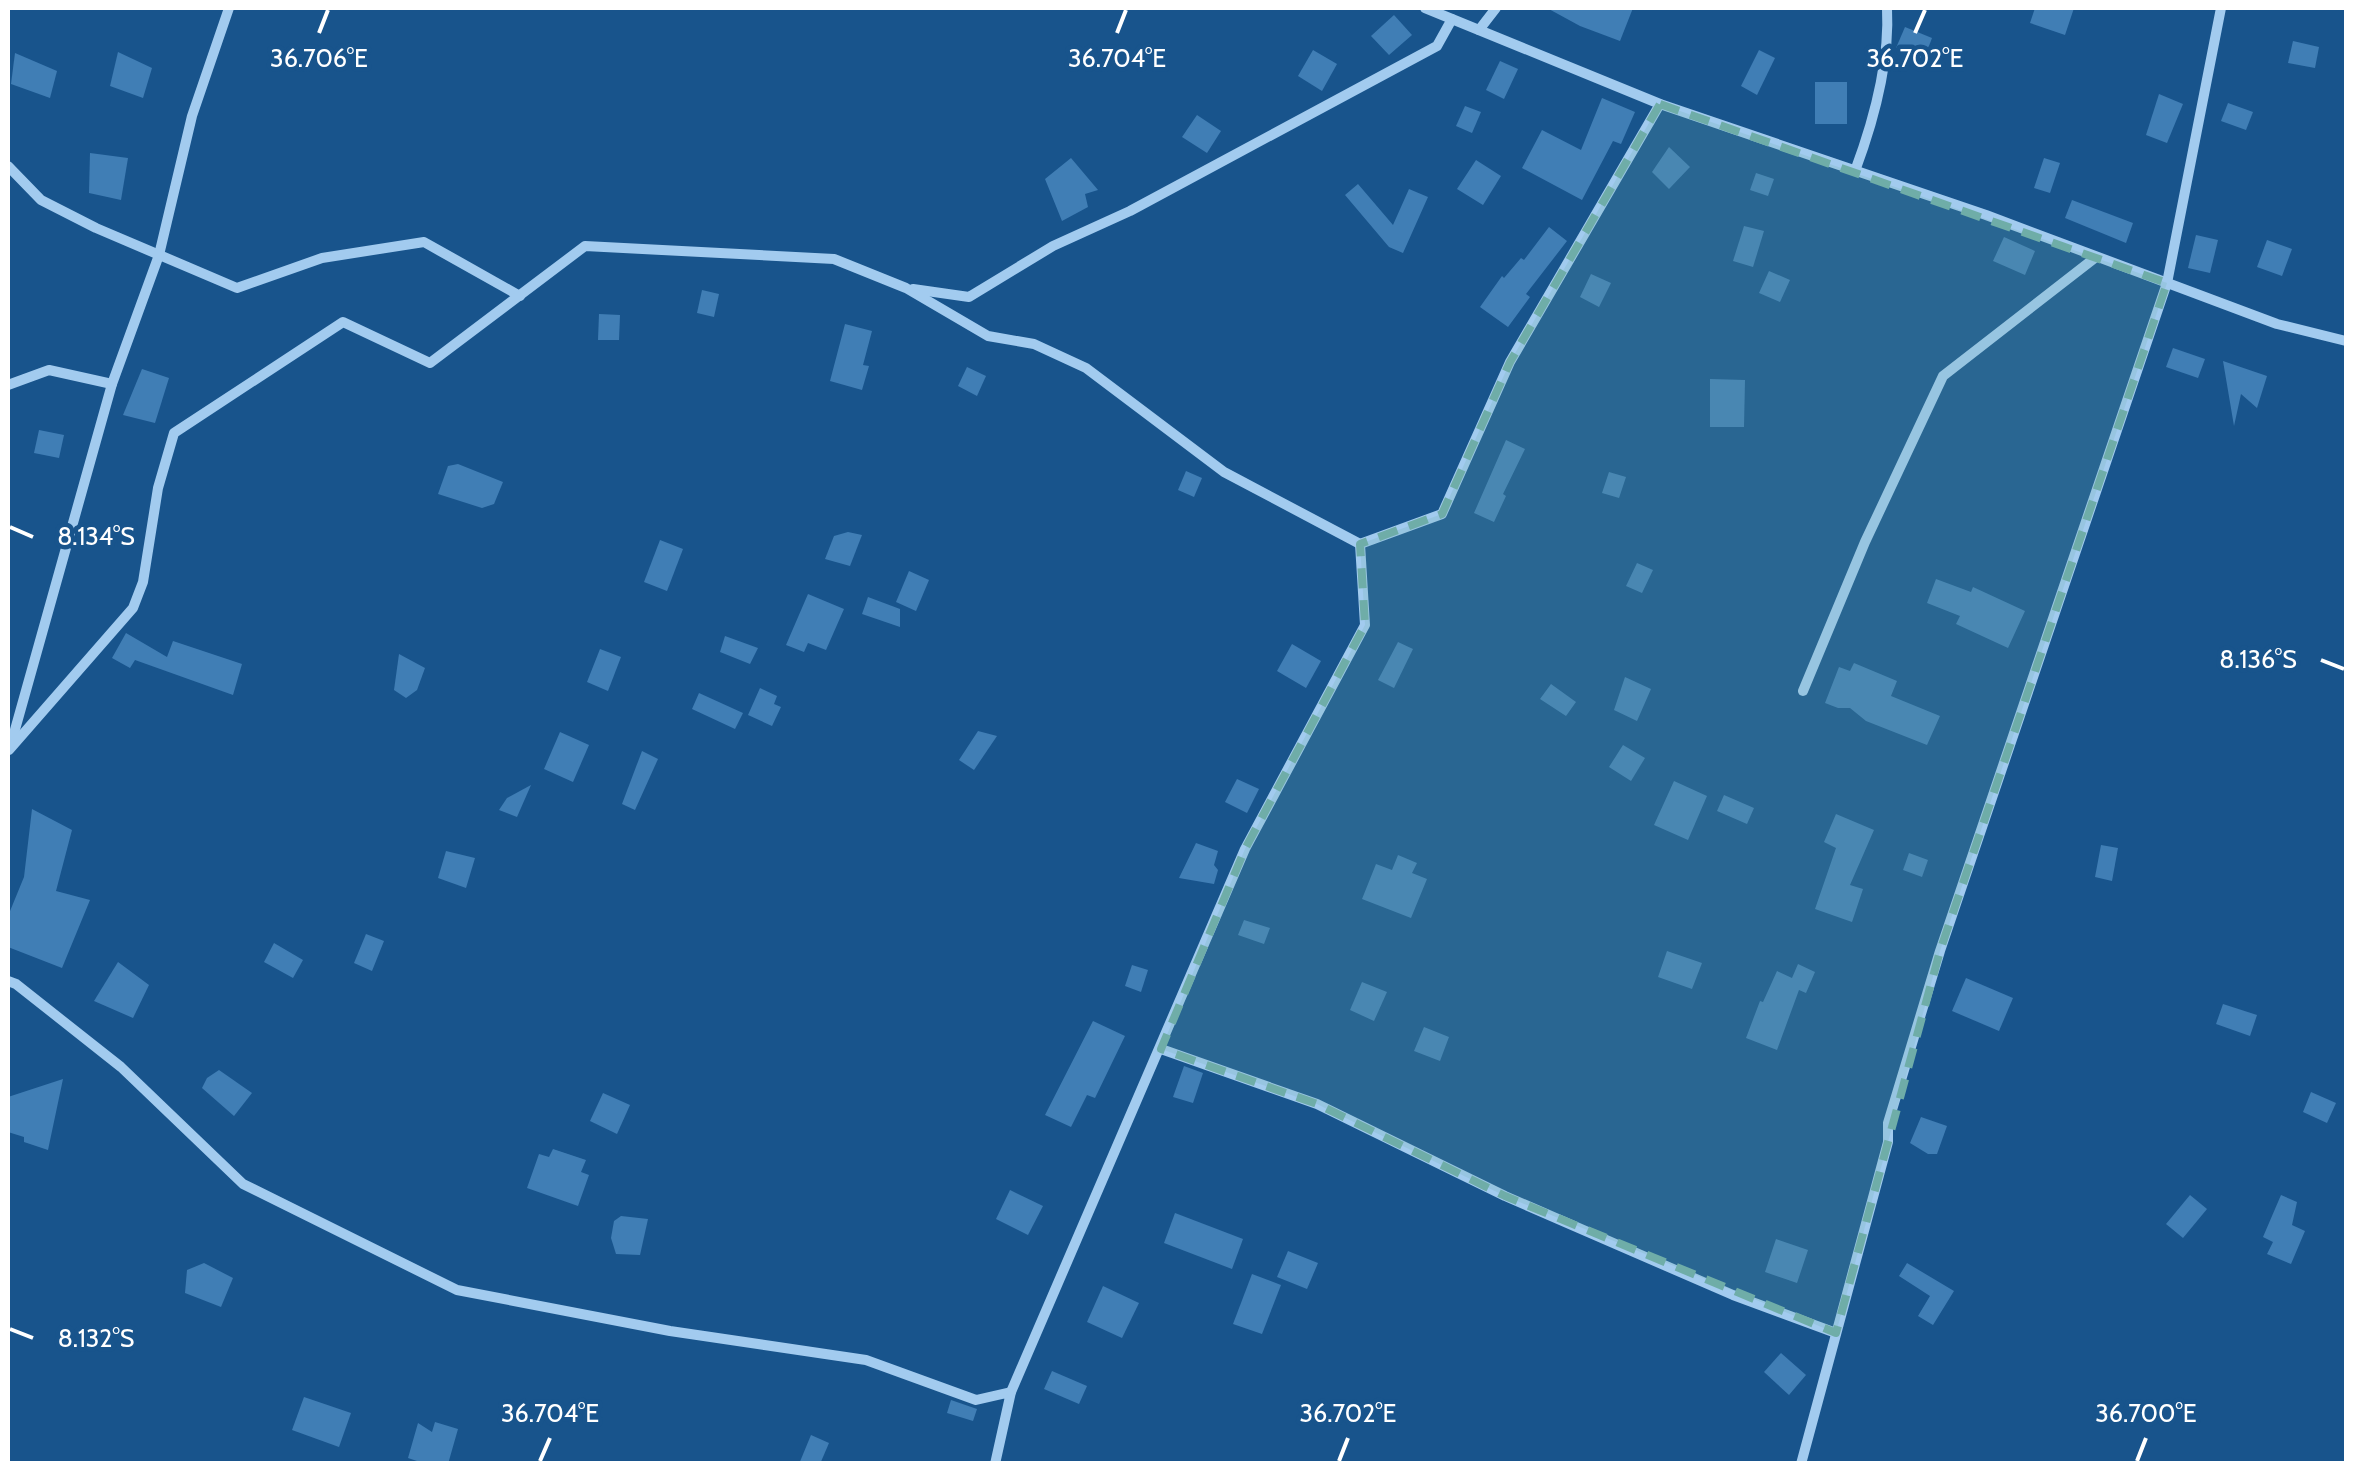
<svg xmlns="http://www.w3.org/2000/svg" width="2354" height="1471" font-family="Cabin,sans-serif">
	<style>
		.building { fill: #407eb5 }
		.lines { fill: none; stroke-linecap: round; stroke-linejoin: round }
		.street { stroke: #a2cbef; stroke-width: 10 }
		.marked { fill: #6fada8; fill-opacity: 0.2; stroke: #6fada8; stroke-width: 8; stroke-dasharray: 20 12; stroke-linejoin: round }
		.ticks { fill: none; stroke: #fff; stroke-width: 4 }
		.ticks-label { font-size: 25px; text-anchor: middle; fill: #fff; stroke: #18548c; stroke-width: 9; stroke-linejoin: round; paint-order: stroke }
	</style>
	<rect width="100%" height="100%" fill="#18548c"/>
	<g class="building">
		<polygon points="1547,8 1633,8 1620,41 1580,26"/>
		<polygon points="2035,8 2074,8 2065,35 2030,23"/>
		<polygon points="1394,15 1412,35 1389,55 1371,36"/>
		<polygon points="1905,27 1932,38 1924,59 1896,48"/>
		<polygon points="2293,41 2319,47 2315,68 2288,63"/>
		<polygon points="1313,50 1337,64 1322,91 1298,76"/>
		<polygon points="1759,50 1775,58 1757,95 1741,86"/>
		<polygon points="118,52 152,68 143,98 110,86"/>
		<polygon points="15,53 57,71 50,98 11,84"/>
		<polygon points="1500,61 1518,69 1504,99 1486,90"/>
		<rect x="1815" y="82" width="32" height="42"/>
		<polygon points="2159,94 2183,104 2167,143 2146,135"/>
		<polygon points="1602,98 1635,112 1621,144 1613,141 1582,200 1522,168 1542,130 1581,150"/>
		<polygon points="2228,103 2253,112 2246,130 2221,121"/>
		<polygon points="1465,106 1481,112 1472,133 1456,126"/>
		<polygon points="1197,115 1221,131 1207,153 1182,137"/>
		<polygon points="1669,147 1690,167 1669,189 1652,172"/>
		<polygon points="90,153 128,158 121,200 89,193"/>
		<polygon points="1071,158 1098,190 1085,194 1088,207 1062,221 1045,179"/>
		<polygon points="2044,158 2060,163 2050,193 2034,188"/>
		<polygon points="1476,160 1501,176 1483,205 1457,189"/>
		<polygon points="1756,173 1774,179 1768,196 1750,190"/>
		<polygon points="1358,184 1393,225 1409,189 1428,197 1403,253 1389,247 1345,195"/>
		<polygon points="2072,200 2133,223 2126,243 2065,218"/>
		<polygon points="1744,226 1764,231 1753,267 1733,261"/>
		<polygon points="1549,227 1567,241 1526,294 1530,297 1508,327 1480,307 1502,276 1504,278 1521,258 1524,260"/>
		<polygon points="2196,235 2218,240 2210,273 2188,268"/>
		<polygon points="2004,237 2035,251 2025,275 1993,261"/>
		<polygon points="2267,240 2292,249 2282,276 2257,267"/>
		<polygon points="1769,271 1790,280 1780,302 1759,293"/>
		<polygon points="1591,274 1611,283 1599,307 1580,297"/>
		<polygon points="702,290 719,294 714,317 697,313"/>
		<polygon points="599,314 620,315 619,340 598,340"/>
		<polygon points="845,324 872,331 863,365 869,366 862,390 830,381"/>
		<polygon points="2173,348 2205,359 2198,378 2166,367"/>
		<polygon points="2223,361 2267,376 2257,408 2241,394 2234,426"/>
		<polygon points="967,367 986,376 977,396 958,386"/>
		<polygon points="142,369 169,378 155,423 123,415"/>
		<polygon points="1710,379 1745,380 1744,427 1710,427"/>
		<polygon points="39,430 64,435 59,458 34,453"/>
		<polygon points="1506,440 1525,449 1503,494 1506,496 1494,522 1474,513"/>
		<polygon points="458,464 503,482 494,504 482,508 438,494 448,466"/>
		<polygon points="1186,471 1202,478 1194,497 1178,490"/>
		<polygon points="1609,472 1626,477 1619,498 1602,493"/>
		<polygon points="848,532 862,535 850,566 825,559 834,536"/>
		<polygon points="660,540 683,549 667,591 644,582"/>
		<polygon points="1637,563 1653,570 1642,593 1626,586"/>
		<polygon points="909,571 929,580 916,611 896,602"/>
		<polygon points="1936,579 1971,592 1973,587 2025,611 2008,648 1956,624 1960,616 1927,603"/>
		<polygon points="808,594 844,609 826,650 808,643 804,652 786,645"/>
		<polygon points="868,597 900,609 900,627 862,614"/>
		<polygon points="126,633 167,657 173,641 242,664 233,695 135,660 130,668 112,658"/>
		<polygon points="725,636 758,648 750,664 720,652"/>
		<polygon points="1398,642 1413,649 1394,688 1378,680"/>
		<polygon points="1292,644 1321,661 1306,688 1277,671"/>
		<polygon points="600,649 621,657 608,691 587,682"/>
		<polygon points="399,654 425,668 417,690 406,698 394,690"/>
		<polygon points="1854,663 1897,681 1891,696 1940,716 1927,745 1866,721 1850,708 1838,708 1825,703 1839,667 1850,671"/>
		<polygon points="1625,677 1651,689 1637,721 1614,710"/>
		<polygon points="1551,684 1576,702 1566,716 1540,699"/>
		<polygon points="760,688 777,696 774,704 781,707 772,726 748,715"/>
		<polygon points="699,693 743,713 735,729 692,709"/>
		<polygon points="978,731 997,736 974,770 959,760"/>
		<polygon points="560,732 589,745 573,782 544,769"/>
		<polygon points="1623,745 1645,758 1631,781 1609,767"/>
		<polygon points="642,751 658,759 635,810 622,804"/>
		<polygon points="1237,779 1259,789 1247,813 1225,802"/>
		<polygon points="1674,781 1707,796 1688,840 1654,825"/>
		<polygon points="531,785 517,817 499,810 507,798"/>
		<polygon points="1724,795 1754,808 1747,824 1717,811"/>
		<polygon points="32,809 72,830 56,891 90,900 62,968 8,947 8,916 24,877"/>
		<polygon points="1836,814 1874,830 1850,885 1863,889 1852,922 1815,909 1836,848 1824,842"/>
		<polygon points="1196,843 1218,851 1214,865 1218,870 1214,884 1179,878"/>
		<polygon points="2101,845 2118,848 2112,881 2095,877"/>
		<polygon points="446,851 475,858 466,888 438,878"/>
		<polygon points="1909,853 1928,860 1922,877 1903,870"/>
		<polygon points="1398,855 1417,863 1412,873 1427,879 1411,918 1362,899 1376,864 1392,870"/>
		<polygon points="1244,920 1270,928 1264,944 1238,935"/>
		<polygon points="366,934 384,941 372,971 354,963"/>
		<polygon points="274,943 303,960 293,978 264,962"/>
		<polygon points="1667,951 1702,963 1692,989 1658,977"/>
		<polygon points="118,962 149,985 133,1018 94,1001"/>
		<polygon points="1798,964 1815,972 1806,993 1799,990 1777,1050 1746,1038 1760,1001 1763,1002 1777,971 1792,978"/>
		<polygon points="1132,965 1148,970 1141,992 1125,986"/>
		<polygon points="1966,978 2013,998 1999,1031 1952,1011"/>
		<polygon points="1362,982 1387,992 1374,1021 1350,1010"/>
		<polygon points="2223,1004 2257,1015 2250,1036 2216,1024"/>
		<polygon points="1093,1021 1125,1036 1095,1098 1087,1095 1071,1127 1045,1115"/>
		<polygon points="1424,1027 1449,1037 1440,1061 1414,1051"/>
		<polygon points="1184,1066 1203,1073 1193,1103 1173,1097"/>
		<polygon points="219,1070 252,1093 234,1116 202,1088 207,1078"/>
		<polygon points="63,1079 48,1150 24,1142 24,1137 8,1132 8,1097"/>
		<polygon points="2311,1092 2336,1103 2327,1123 2303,1112"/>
		<polygon points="603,1093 630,1105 617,1134 590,1121"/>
		<polygon points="1921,1117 1947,1126 1937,1154 1928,1154 1910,1143"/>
		<polygon points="553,1149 586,1160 581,1172 589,1175 578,1206 527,1188 539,1154 549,1157"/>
		<polygon points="1010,1190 1043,1206 1028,1235 996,1219"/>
		<polygon points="2190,1195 2207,1209 2183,1238 2166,1224"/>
		<polygon points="2281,1195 2297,1202 2292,1225 2305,1231 2291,1264 2267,1254 2273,1242 2263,1237"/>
		<polygon points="1175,1213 1243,1239 1232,1269 1164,1243"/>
		<polygon points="621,1216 648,1219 640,1255 616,1254 611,1238 614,1221"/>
		<polygon points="1776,1239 1808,1250 1797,1283 1765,1272"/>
		<polygon points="1288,1251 1318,1263 1307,1289 1277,1277"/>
		<polygon points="204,1263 233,1278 221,1307 185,1293 187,1270"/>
		<polygon points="1907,1263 1954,1291 1933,1325 1918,1316 1930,1296 1899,1276"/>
		<polygon points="1252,1274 1281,1285 1262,1334 1233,1324"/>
		<polygon points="1103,1286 1139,1303 1122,1338 1087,1322"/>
		<polygon points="1781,1353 1806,1375 1789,1395 1764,1372"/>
		<polygon points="1052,1371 1087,1386 1079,1404 1044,1389"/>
		<polygon points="304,1397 351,1413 339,1447 292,1430"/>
		<polygon points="951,1400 977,1409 973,1421 947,1413"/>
		<polygon points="435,1422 458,1429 448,1464 426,1464 408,1458 418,1423 432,1432"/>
		<polygon points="811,1435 829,1443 820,1464 799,1464"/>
	</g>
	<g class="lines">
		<g class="street">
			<polyline points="1425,8 1660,104 1986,215 2277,324 2346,341"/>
			<polyline points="1479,30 1496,8"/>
			<polyline points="8,166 41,200 96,228 237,288 322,258 424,242 520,296"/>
			<path d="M1855 171C1874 120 1890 63 1887 8"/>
			<polyline points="913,289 969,297 1053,246 1130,211 1437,46 1452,19"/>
			<polyline points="8,385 49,370 112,384"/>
			<polyline points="1803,691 1865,542 1943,376 2096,257"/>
			<polyline points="11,744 112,384 159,255 192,116 229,8"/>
			<polyline points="9,750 133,608 143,582 158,488 174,433 343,322 430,363 585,246 834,259 906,288 988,336 1034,344 1086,368 1224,472 1360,544"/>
			<polyline points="8,981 16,984 121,1067 243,1184 457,1290 670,1331 866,1360 976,1400 1011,1392 995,1464"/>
			<polyline points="1161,1049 1317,1104 1505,1196 1733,1295 1836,1333"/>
			<polyline points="1011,1392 1245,849 1365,625 1360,544 1442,514 1510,362 1660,104"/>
			<polyline points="1801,1464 1888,1142 1888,1123 1940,951 2167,283 2221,8"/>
		</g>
	</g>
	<path class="marked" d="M1660 104 2167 283 1940 951 1836 1333 1505 1196 1317 1104 1161 1049 1245 849 1365 625 1360 544 1442 514 1510 362Z"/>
	<path class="ticks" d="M319 33 328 10M1117 33 1126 10M1915 33 1925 10M10 527 33 537M2321 660 2344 669M10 1329 33 1338M540 1461 550 1438M1339 1461 1348 1438M2137 1461 2146 1438"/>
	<g class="ticks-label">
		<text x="1117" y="67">36.704°E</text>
		<text x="319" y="67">36.706°E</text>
		<text x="1915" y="67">36.702°E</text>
		<text x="96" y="545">8.134°S</text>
		<text x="2258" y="668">8.136°S</text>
		<text x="96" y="1347">8.132°S</text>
		<text x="550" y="1422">36.704°E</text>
		<text x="1348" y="1422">36.702°E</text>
		<text x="2146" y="1422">36.700°E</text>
	</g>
	<rect width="2354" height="1471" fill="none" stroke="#ffffff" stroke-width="20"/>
</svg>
